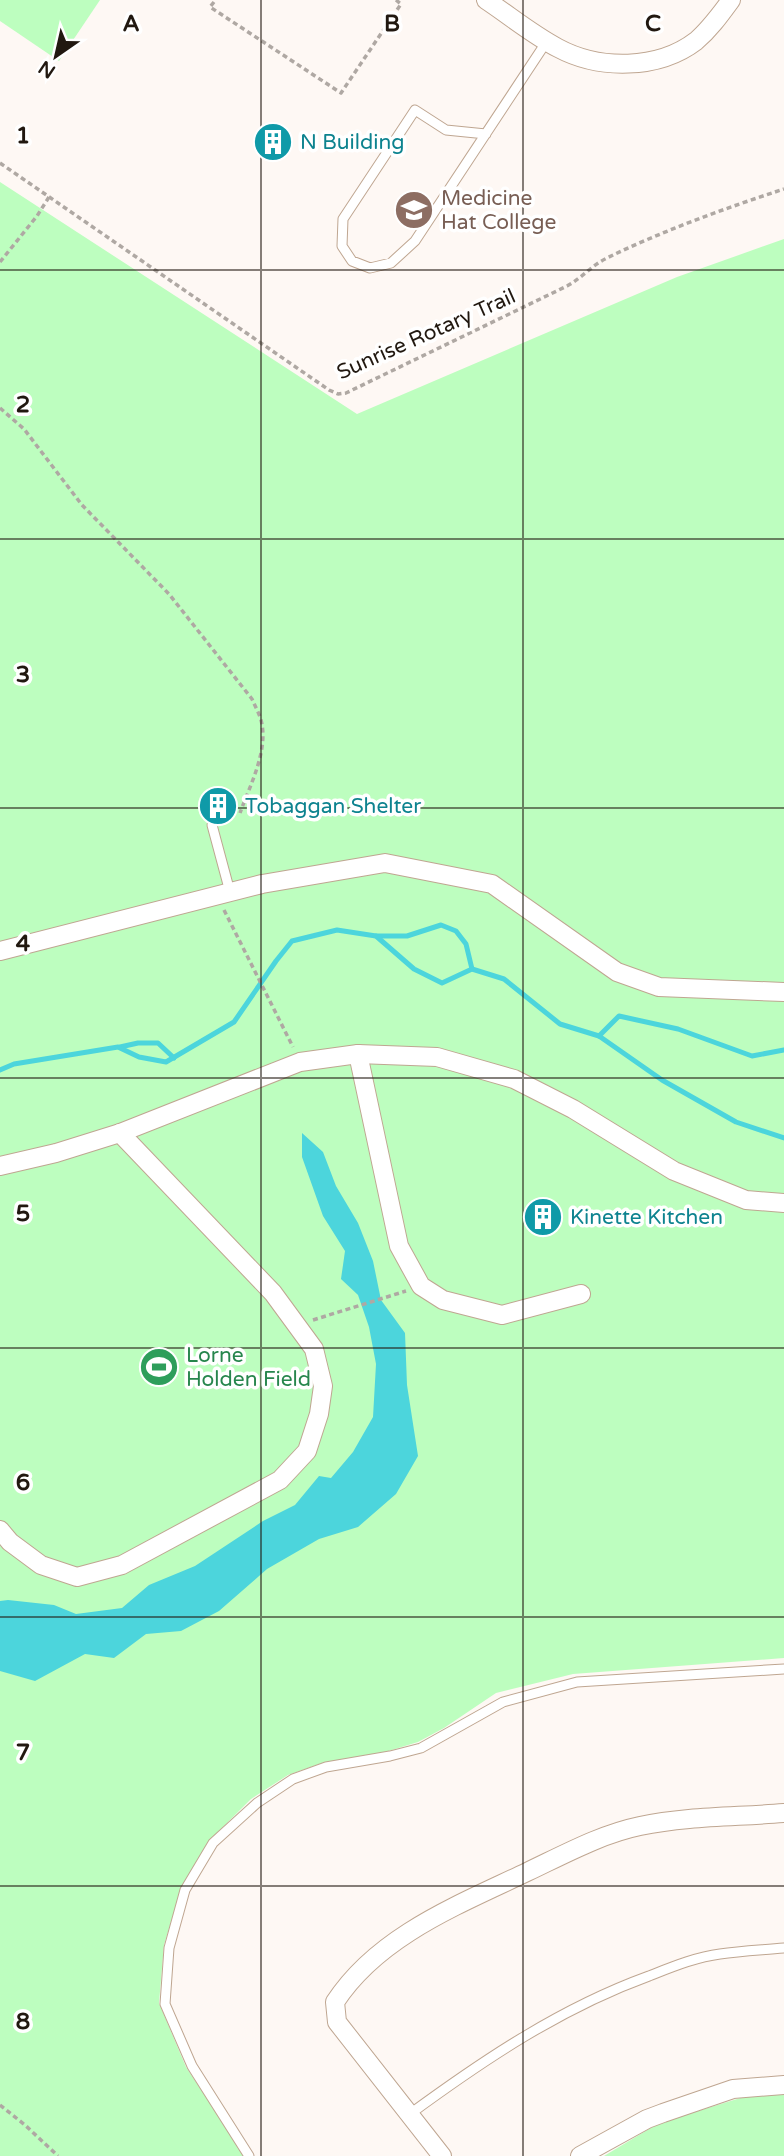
<svg xmlns="http://www.w3.org/2000/svg" width="784" height="2156" font-family="'Varela Round',sans-serif">
	<style>
		.green { fill: #bdfebf }
		.water { fill: #4cd5dc }
		.lines { fill: none; stroke-linecap: round; stroke-linejoin: round }
		.stream { stroke: #4cd5dc; stroke-width: 5 }
		.service-casing { stroke: #bfa691; stroke-width: 11 }
		.minor-casing { stroke: #bfa691; stroke-width: 20 }
		.path { stroke: #afa8a3; stroke-width: 3.5; stroke-dasharray: 5 3.5; stroke-linecap: butt }
		.service { stroke: #fff; stroke-width: 9 }
		.minor { stroke: #fff; stroke-width: 18 }
		.grid { fill: none; stroke: #211810; stroke-width: 2; stroke-opacity: 0.55 }
		.labels { text-anchor: middle; stroke-width: 7; stroke-linejoin: round; paint-order: stroke }
		.culture-label { font-size: 21px; fill: #0d838f; stroke: #fff; text-anchor: start }
		.education-label { font-size: 21px; fill: #785e54; stroke: #fff; text-anchor: start }
		.street-label { font-size: 21px; fill: #211810; stroke: #fff }
		.leisure-label { font-size: 21px; fill: #27864d; stroke: #fff; text-anchor: start }
		.grid-label { font-size: 23px; text-anchor: middle; font-weight: bold; fill: #211810; stroke: #fff; stroke-width: 7; stroke-linejoin: round; paint-order: stroke }
	</style>
	<rect width="100%" height="100%" fill="#fef8f4"/>
	<g class="green">
		<polygon points="0,0 100,0 59,61 0,21"/>
		<polygon points="0,182 357,414 677,277 784,239 784,1658 573,1674 496,1693 444,1728 418,1742 382,1753 322,1763 288,1775 251,1799 209,1841 181,1888 164,1945 159,2003 186,2067 245,2156 0,2156"/>
		<polygon points="750,2095 784,2095 784,2156 604,2156 659,2123"/>
	</g>
	<polygon class="water" points="302,1133 323,1152 336,1186 358,1223 373,1261 381,1300 405,1333 407,1385 418,1456 396,1494 358,1527 319,1539 267,1569 219,1611 181,1631 146,1634 114,1658 85,1654 35,1681 0,1671 0,1601 8,1600 54,1605 76,1614 122,1608 149,1585 195,1566 263,1521 295,1505 319,1476 331,1478 353,1452 373,1417 376,1364 369,1327 358,1295 341,1279 345,1251 323,1216 302,1157"/>
	<g class="lines">
		<g class="stream">
			<polyline points="376,936 407,936 441,925 456,931 466,944 472,969"/>
			<polyline points="599,1036 619,1016 678,1029 752,1056 784,1050"/>
			<polyline points="120,1047 138,1043 158,1043 174,1058"/>
			<polyline points="0,1070 14,1064 118,1047 139,1057 166,1062 234,1022 276,961 292,941 337,930 376,936 414,969 442,983 472,969 504,979 560,1024 599,1036 662,1080 736,1122 784,1138"/>
		</g>
		<g class="service-casing">
			<g id="service">
				<polyline points="486,134 446,130 415,110 343,219 342,246 352,261 370,268 391,263 415,241 547,41"/>
				<polyline points="212,825 230,892"/>
				<path d="M410 2114C485 2059 561 2008 649 1976 672 1967 696 1957 720 1954 741 1951 763 1950 784 1948"/>
				<polyline points="249,2156 192,2066 165,2004 169,1948 185,1890 213,1843 257,1803 293,1779 326,1767 390,1756 421,1748 503,1702 577,1682 784,1669"/>
			</g>
		</g>
		<g class="minor-casing">
			<g id="minor">
				<path d="M486 0C510 16 533 35 558 48 599 70 658 70 696 41 710 29 720 15 731 0"/>
				<polyline points="0,951 262,884 385,863 492,884 617,972 659,987 784,992"/>
				<polyline points="358,1054 399,1246 421,1286 443,1300 502,1315 581,1294"/>
				<polyline points="0,1166 56,1153 120,1133 300,1062 358,1054 437,1057 514,1079 573,1109 674,1171 746,1200 784,1203"/>
				<polyline points="0,1530 10,1542 41,1565 77,1577 122,1565 280,1480 307,1451 319,1414 323,1386 314,1349 273,1293 120,1133"/>
				<path d="M442 2156 337 2022 335 2002C378 1936 458 1905 527 1872 563 1855 601 1834 640 1826 687 1816 737 1817 784 1813"/>
				<polyline points="580,2156 647,2119 663,2113 733,2089 784,2085"/>
			</g>
		</g>
		<g class="path">
			<polyline points="214,2 210,7 341,93 401,4 396,0"/>
			<path d="M0 163 329 390 338 394 346 393 567 286C582 278 592 265 607 258 662 231 726 208 784 189"/>
			<polyline points="0,262 37,216 49,197"/>
			<path d="M0 408 24 429 82 505 169 594 252 699C255 706 259 713 261 720 269 750 250 785 240 813"/>
			<polyline points="224,910 293,1047"/>
			<polyline points="313,1320 406,1291"/>
			<polyline points="0,2105 25,2125 58,2156"/>
		</g>
		<use href="#service" class="service"/>
		<use href="#minor" class="minor"/>
	</g>
	<path class="grid" d="M261 0V2156M523 0V2156M0 270H784M0 539H784M0 808H784M0 1078H784M0 1348H784M0 1617H784M0 1886H784"/>
	<defs>
		<g id="building-disc" transform="scale(2.0125)"><circle r="9.5" fill="#0f9aa8" stroke="#fff"/><path d="M-4-6H4V6H1V3H-1V6H-4ZM-2.5-4.3h1.7v1.8h-1.7ZM.8-4.3h1.7v1.8H.8ZM-2.5-1h1.7V.8h-1.7ZM.8-1h1.7V.8H.8Z" fill="#fff"/></g>
		<g id="university-disc" transform="scale(2.0125)"><circle r="9.5" fill="#8d6e63" stroke="#fff"/><path d="M0-5L7-2L0 1L-7-2ZM-4 1L0 2.5L4 1V4Q0 6-4 4Z" fill="#fff"/></g>
		<g id="stadium-disc" transform="scale(2.0125)"><circle r="9.5" fill="#2e9e5b" stroke="#fff"/><path d="M0-5a6.5 5 0 1 0 0 10a6.5 5 0 1 0 0-10ZM-3.5-1.8h7v3.6h-7Z" fill="#fff"/></g>
	</defs>
	<g fill-rule="evenodd">
		<use href="#building-disc" x="273" y="142"/>
		<use href="#university-disc" x="414" y="210"/>
		<use href="#building-disc" x="218" y="806"/>
		<use href="#building-disc" x="543" y="1217"/>
		<use href="#stadium-disc" x="159" y="1367"/>
	</g>
	<g class="labels">
		<g class="culture-label">
			<text x="300" y="149">N Building</text>
			<text x="245" y="813">Tobaggan Shelter</text>
			<text x="570" y="1224">Kinette Kitchen</text>
		</g>
		<g class="education-label">
			<text x="441" y="205">Medicine<tspan x="441" dy="24">Hat College</tspan></text>
		</g>
		<g class="street-label">
			<text transform="translate(426 334) rotate(-24)" y="7">Sunrise Rotary Trail</text>
		</g>
		<g class="leisure-label">
			<text x="186" y="1362">Lorne<tspan x="186" dy="24">Holden Field</tspan></text>
		</g>
	</g>
	<g class="grid-label">
		<text x="131" y="31">A</text>
		<text x="392" y="31">B</text>
		<text x="653" y="31">C</text>
		<text x="23" y="143">1</text>
		<text x="23" y="412">2</text>
		<text x="23" y="682">3</text>
		<text x="23" y="951">4</text>
		<text x="23" y="1221">5</text>
		<text x="23" y="1490">6</text>
		<text x="23" y="1760">7</text>
		<text x="23" y="2029">8</text>
	</g>
	<g transform="translate(56 56) rotate(214)" stroke="#ffffff" stroke-width="5" paint-order="stroke">
	<path d="M0-5L12 26L0 18L-12 26Z" fill="#211810"/>
	<text y="-10" font-size="19" font-weight="bold" text-anchor="middle" fill="#211810">N</text>
	</g>
</svg>
